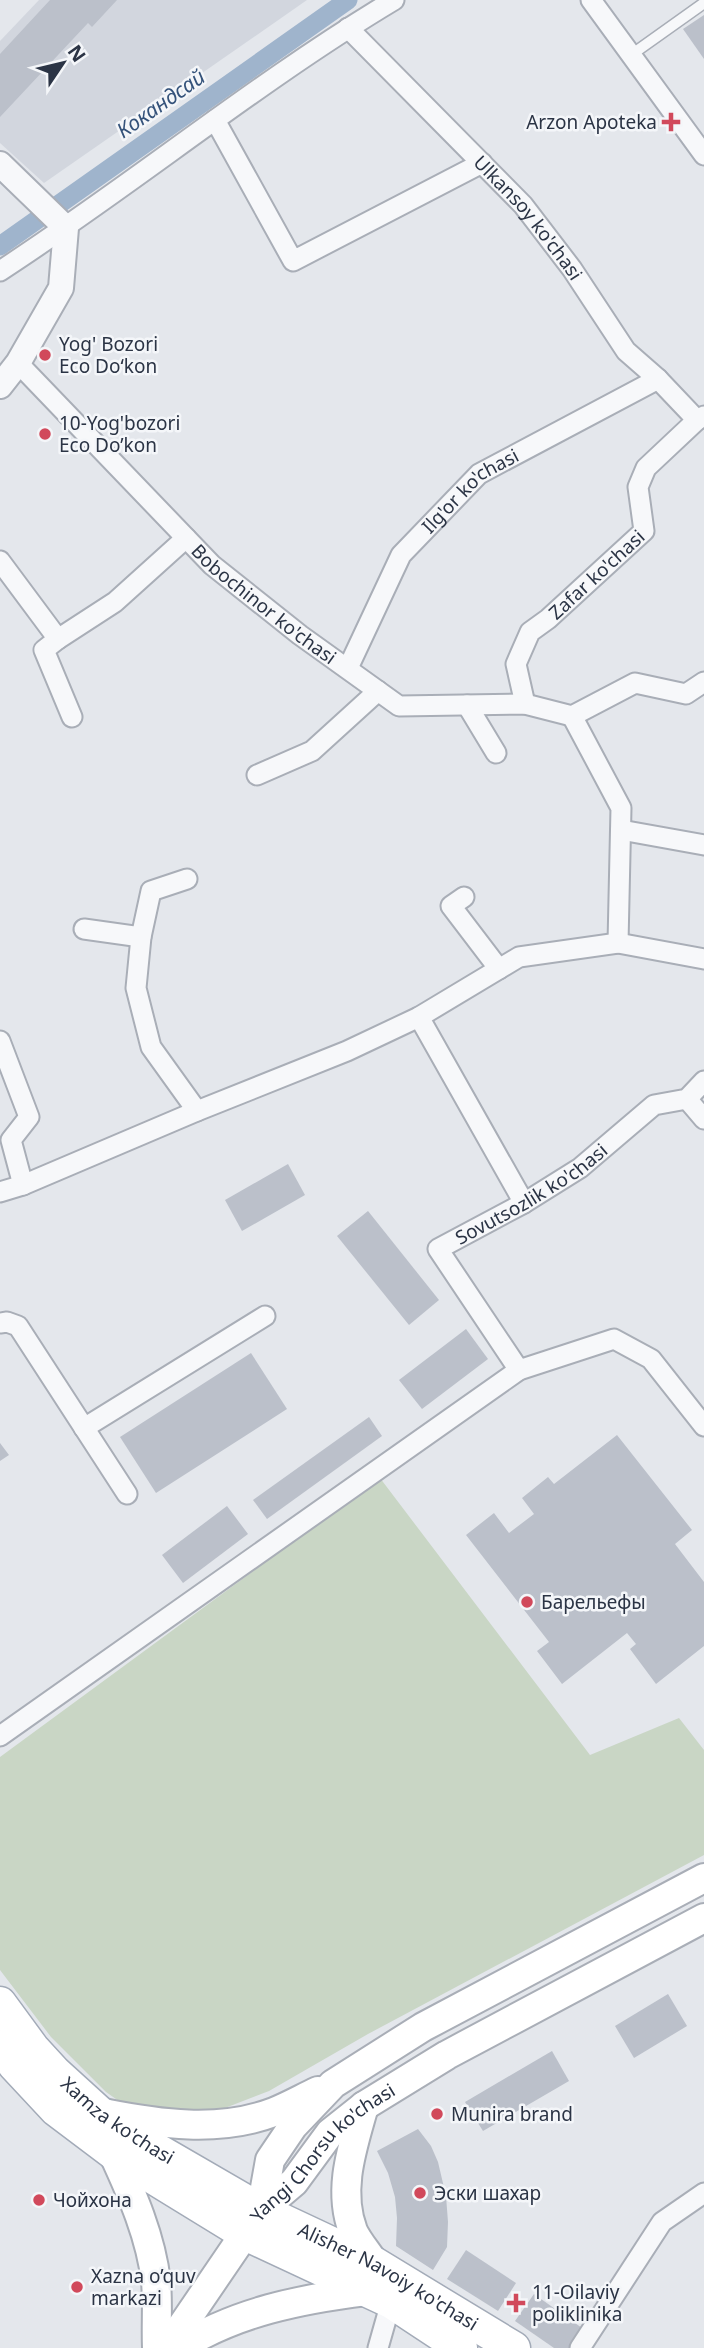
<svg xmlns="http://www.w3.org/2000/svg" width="704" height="2348" font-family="'Noto Sans',sans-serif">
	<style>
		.built { fill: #d2d6de }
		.green { fill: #c9d6c5 }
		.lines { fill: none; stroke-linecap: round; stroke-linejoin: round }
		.canal { stroke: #9fb4cc; stroke-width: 19 }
		.building { fill: #bbc0ca }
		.service-casing { stroke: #a9aeb7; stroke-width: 13 }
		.minor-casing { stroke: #a9aeb7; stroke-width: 23 }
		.tertiary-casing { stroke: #a9aeb7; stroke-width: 28 }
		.secondary-casing { stroke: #a9aeb7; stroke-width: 32 }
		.primary-casing { stroke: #a3abb8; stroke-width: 35 }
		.service { stroke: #f7f8fa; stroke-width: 10 }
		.minor { stroke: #f7f8fa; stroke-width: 19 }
		.tertiary { stroke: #f7f8fa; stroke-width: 24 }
		.secondary { stroke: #fff; stroke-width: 28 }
		.primary { stroke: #fff; stroke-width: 32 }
		.poi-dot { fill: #d1495b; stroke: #f4f6f9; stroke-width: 2.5 }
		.labels { text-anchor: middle; stroke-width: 5; stroke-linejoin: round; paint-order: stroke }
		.poi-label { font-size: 19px; fill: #2b3445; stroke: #f4f6f9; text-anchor: start }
		.street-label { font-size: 19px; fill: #2b3445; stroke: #f4f6f9 }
		.water-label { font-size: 21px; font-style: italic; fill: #34527a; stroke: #f4f6f9 }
	</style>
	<rect width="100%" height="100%" fill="#e4e7ec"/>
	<polygon class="built" points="39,0 307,0 44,183 0,143 0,41"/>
	<polygon class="green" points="380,1478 590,1755 679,1718 704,1750 704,1855 368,2034 269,2091 212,2113 133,2111 106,2092 51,2037 0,1970 0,1757"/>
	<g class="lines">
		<polyline class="canal" points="0,246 348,0"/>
	</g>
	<g class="building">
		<polygon points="50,0 117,0 92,27 88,23 0,117 0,54"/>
		<polygon points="704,15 704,59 683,29"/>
		<polygon points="288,1164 305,1195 242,1231 225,1200"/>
		<polygon points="368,1211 439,1300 409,1325 337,1236"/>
		<polygon points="466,1329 488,1359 422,1409 399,1380"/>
		<polygon points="251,1353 287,1409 156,1493 120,1437"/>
		<polygon points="369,1417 382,1436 267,1519 253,1500"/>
		<polygon points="617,1435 692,1530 675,1544 704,1582 704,1646 656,1684 630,1649 636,1644 627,1633 562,1684 537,1651 549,1642 466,1535 494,1513 509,1533 534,1514 522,1498 548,1477 554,1484"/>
		<polygon points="0,1443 9,1455 0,1461"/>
		<polygon points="227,1506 248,1534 183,1583 162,1555"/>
		<polygon points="668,1994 687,2026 634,2058 615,2026"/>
		<polygon points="552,2051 569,2081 483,2131 465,2102"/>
		<polygon points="418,2129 431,2146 438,2162 446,2196 448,2222 447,2247 433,2270 396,2246 397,2218 395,2197 388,2173 377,2151"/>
		<polygon points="466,2250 516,2283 498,2311 447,2279"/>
		<polygon points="534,2294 582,2328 569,2348 554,2348 515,2321"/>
	</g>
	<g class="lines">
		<g class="service-casing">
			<polyline id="service" points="631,55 704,3"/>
		</g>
		<g class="minor-casing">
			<g id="minor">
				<polyline points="591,0 704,155"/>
				<path id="s1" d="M348 28 523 205 572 269 626 351 658 379 697 420"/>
				<polyline points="215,120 293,261 482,163"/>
				<path d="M0 271C134 184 257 82 394 0"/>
				<path id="s2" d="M18 363 212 565 300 635 399 706 525 704 572 716 635 683 686 694 704 682"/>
				<polyline points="0,561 58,639 44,650 72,717"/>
				<polyline points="58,639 115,602 186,538"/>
				<path id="s3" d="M348 668 401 555 479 474 658 379"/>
				<path id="s4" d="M525 704 516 664 530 632 548 619 644 531 638 487 646 468 697 420 704 416"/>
				<polyline points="467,705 496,753"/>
				<polyline points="572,716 621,808 618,943"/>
				<polyline points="257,775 312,751 378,691"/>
				<polyline points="621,830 704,845"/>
				<polyline points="187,879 151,891 141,937 136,988 151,1047 197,1111"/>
				<polyline points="464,897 451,906 499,969"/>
				<polyline points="84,929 141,937"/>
				<polyline points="419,1017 524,1203"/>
				<polyline points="0,1041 29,1117 11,1140 23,1185"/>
				<polyline points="687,1099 704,1119"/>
				<polyline points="0,1192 23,1185 197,1111 347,1051 419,1017 519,957 618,943 704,959"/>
				<polyline points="0,1323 7,1322 18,1326 127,1494"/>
				<path id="s5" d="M519 1370 438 1249 524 1203 580 1168 654 1105 687 1099 704 1081"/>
				<polyline points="84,1428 265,1316"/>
				<polyline points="0,1736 519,1370 614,1339 651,1359 704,1426"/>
				<polyline points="378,2348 391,2302"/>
				<polyline points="580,2348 662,2222 704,2193"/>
			</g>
		</g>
		<g class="tertiary-casing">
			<polyline id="tertiary" points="0,164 66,228 61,288 18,363 0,386"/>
		</g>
		<g class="secondary-casing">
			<g id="secondary">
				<path d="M364 2106C353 2146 337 2189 353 2231 358 2242 368 2253 374 2263"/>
				<path d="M103 2113C158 2124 219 2133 274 2112 289 2106 303 2098 318 2091"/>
				<path d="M113 2153C132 2194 151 2237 156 2282 158 2304 156 2326 157 2348"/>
				<polyline points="261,2210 270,2160 293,2126 333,2084 423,2027 704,1878"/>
				<path id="s6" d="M167 2348 261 2210 294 2182 330 2133 364 2106 447 2055 704 1918"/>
				<path d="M179 2348C235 2312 301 2299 366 2291"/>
			</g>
		</g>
		<g class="primary-casing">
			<g id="primary">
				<path id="s7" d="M0 2003 33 2048 55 2072 99 2112 149 2145 261 2210 374 2263 514 2348"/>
				<polyline points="0,2046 14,2065 56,2110 113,2153 245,2234 391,2302 461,2348"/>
			</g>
		</g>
		<use href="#service" class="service"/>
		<use href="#minor" class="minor"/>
		<use href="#tertiary" class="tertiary"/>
		<use href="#secondary" class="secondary"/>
		<use href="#primary" class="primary"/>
	</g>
	<g class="poi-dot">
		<path d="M667.5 111.5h7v7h7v7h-7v7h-7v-7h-7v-7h7z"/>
		<circle cx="45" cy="355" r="7"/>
		<circle cx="45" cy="434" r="7"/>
		<circle cx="527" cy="1602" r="7"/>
		<circle cx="437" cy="2114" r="7"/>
		<circle cx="420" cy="2193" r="7"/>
		<circle cx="39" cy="2200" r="7"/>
		<circle cx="77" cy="2287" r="7"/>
		<path d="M512.5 2292.5h7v7h7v7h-7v7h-7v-7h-7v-7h7z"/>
	</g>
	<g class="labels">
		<g class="poi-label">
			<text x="657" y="129" text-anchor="end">Arzon Apoteka</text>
			<text x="59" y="351">Yog' Bozori<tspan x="59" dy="22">Eco Do‘kon</tspan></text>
			<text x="59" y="430">10-Yog'bozori<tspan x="59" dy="22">Eco Do’kon</tspan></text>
			<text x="541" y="1609">Барельефы</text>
			<text x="451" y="2121">Munira brand</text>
			<text x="434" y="2200">Эски шахар</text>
			<text x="53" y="2207">Чойхона</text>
			<text x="91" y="2283">Xazna o’quv<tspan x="91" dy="22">markazi</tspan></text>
			<text x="532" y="2299">11-Oilaviy<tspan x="532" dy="22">poliklinika</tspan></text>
		</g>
		<g class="street-label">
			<text dy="7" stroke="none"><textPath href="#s1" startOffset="262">Ulkansoy ko'chasi</textPath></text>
			<text dy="7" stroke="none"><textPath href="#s3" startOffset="220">Ilg'or ko'chasi</textPath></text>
			<text dy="7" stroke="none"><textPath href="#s4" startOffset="164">Zafar ko'chasi</textPath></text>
			<text dy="7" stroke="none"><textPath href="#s2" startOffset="345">Bobochinor ko'chasi</textPath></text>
			<text dy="7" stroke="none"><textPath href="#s5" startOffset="254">Sovutsozlik ko'chasi</textPath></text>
			<text dy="7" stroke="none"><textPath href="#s7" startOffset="168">Xamza ko'chasi</textPath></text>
			<text dy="7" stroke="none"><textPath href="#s6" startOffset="252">Yangi Chorsu ko'chasi</textPath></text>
			<text dy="7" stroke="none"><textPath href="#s7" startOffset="481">Alisher Navoiy ko'chasi</textPath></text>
		</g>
		<g class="water-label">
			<text transform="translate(161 104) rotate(-35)" y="7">Кокандсай</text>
		</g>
	</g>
	<g transform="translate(63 63) rotate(55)" stroke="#f4f6f9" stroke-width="5" paint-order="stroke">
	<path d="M0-5L12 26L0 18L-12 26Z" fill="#2b3445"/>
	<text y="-10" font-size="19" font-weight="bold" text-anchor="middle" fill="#2b3445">N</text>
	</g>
</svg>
